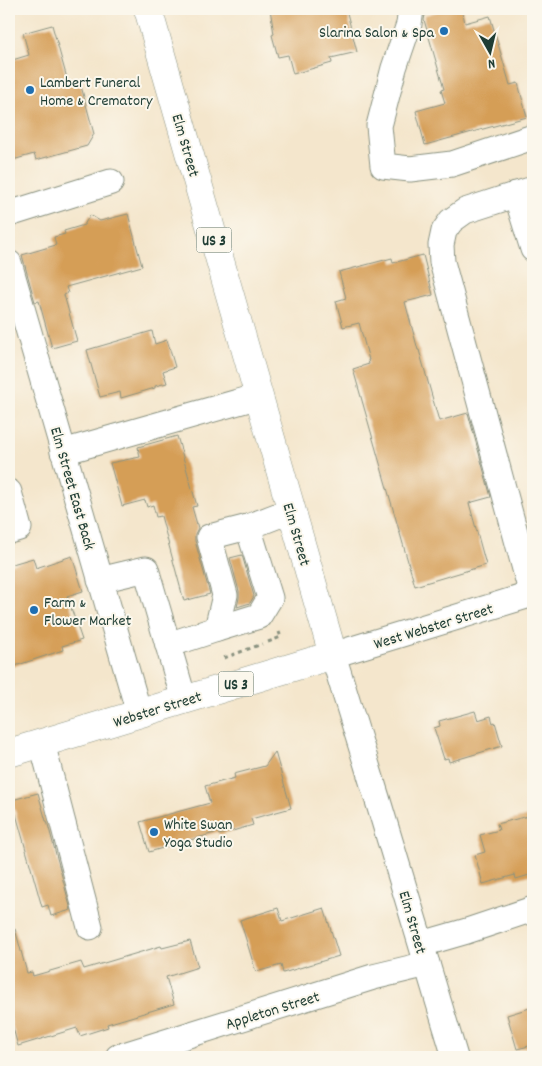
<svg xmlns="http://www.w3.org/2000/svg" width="542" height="1066" font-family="Dekko,sans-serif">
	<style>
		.building { fill: #d59e57 }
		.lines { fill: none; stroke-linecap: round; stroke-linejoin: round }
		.minor-casing { stroke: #8a9280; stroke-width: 27 }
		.major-casing { stroke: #8a9280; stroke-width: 29 }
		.path { stroke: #8a9280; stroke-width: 3; stroke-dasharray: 4 4; stroke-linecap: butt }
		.minor { stroke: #fff; stroke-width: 25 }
		.major { stroke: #fff; stroke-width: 28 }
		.poi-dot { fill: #1f6fb2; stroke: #fbf7ec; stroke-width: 2 }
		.labels { text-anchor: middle; stroke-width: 4; stroke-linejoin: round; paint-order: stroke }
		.shield { fill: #fbf7ec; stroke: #61756b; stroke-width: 1 }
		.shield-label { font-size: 15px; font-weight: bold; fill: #1f3d34 }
		.poi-label { font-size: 16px; fill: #1f3d34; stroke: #fbf7ec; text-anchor: start }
		.street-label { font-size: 16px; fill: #1f3d34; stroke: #fbf7ec }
	</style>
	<rect width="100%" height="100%" fill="#fbf7ec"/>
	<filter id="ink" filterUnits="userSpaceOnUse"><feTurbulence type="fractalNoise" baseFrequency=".02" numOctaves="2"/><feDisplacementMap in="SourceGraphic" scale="10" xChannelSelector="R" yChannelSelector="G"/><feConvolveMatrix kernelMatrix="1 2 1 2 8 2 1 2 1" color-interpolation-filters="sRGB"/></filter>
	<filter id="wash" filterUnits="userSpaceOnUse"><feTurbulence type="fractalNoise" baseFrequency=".0096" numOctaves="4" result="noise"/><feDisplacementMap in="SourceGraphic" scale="20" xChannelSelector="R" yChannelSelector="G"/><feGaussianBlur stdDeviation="1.12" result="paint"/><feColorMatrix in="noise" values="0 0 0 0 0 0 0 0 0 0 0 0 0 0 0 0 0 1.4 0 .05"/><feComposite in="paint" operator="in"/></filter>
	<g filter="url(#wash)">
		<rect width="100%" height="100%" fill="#f4e6cc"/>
		<g id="blocks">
			<g class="building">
				<polygon points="270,9 284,9 292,11 300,9 346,9 357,52 331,58 332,63 293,74 288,55 278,57 272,35 274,34"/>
				<polygon points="446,9 462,9 465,23 490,16 510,85 518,83 527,117 425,145 416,111 445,103 441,90 444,89 424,20 425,15"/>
				<polygon points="52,25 68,82 81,86 94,134 87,146 36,160 34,154 9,161 9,61 29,55 23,33"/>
				<polygon points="128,214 142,266 66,287 68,293 64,295 77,341 52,348 39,301 35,302 22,255 56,245 54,237 65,234 64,231 84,225 90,215 100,221"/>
				<polygon points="423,255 433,295 405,302 418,350 419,350 439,421 468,413 491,497 469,503 486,565 415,586 353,369 369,364 368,360 369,360 359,323 343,327 336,301 346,298 339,272 392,258 393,263"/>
				<polygon points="152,331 155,344 167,340 175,367 163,371 167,383 155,386 155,388 121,398 120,392 100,397 87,350"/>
				<polygon points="177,436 197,506 192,507 198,528 195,534 195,541 210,594 184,601 161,516 156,517 153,505 147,507 145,500 122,506 110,463 140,457 138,447"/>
				<polygon points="242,555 254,596 250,603 237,607 239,598 239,591 230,558"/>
				<polygon points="72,556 83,591 67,596 82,640 62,646 63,650 9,668 9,565 33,558 36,568"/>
				<polygon points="475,711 478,720 491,716 493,723 495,722 502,746 449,762 448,758 444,759 434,728 440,726 439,721"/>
				<polygon points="275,752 291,808 251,819 253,825 219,835 218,832 149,852 140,822 210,803 205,786 235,778 234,774 265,766"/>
				<polygon points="38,793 46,821 47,821 71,910 51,916 48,905 42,907 12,800"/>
				<polygon points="528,816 533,835 533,874 516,879 515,875 483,884 475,855 485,852 480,835 499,830 497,824"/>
				<polygon points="278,908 282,921 324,908 339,956 283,973 281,965 256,972 240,920"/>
				<polygon points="9,929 15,929 27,973 32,972 33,976 81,962 84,969 161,946 162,948 190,941 198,967 166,977 174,1004 107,1024 108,1027 80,1036 77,1028 18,1046 9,1014"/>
				<polygon points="533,1007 533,1045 517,1049 507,1015"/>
			</g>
		</g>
	</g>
	<g filter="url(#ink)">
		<use href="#blocks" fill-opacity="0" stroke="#8a9280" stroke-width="1"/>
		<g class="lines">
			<g class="minor-casing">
				<g id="minor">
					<polyline points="411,9 409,24 394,68 379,126 383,166 410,169 452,164 533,137"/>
					<polyline points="516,194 533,249"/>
					<polyline points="9,214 111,182"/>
					<polyline points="9,263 139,713"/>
					<polyline points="63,452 259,396"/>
					<polyline points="9,492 19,528 9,531"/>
					<polyline points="100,580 146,569 168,645"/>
					<polyline points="532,595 442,262 441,245 444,231 451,221 465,211 533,189"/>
					<polyline points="217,629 259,616 270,598 248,527"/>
					<polyline points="184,700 168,645 217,629 225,595 209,537 248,527 292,510"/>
					<polyline points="42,743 90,927"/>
					<polyline points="422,944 467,931 533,909"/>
					<polyline points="118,1057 373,977 427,964"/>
					<polyline points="455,1057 378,801 333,655 533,594"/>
				</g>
			</g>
			<g class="major-casing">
				<polyline id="major" points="9,753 333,655 148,9"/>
			</g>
			<g class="path">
				<polyline points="268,642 281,637 279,632"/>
				<polyline points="224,658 262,644"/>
			</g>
			<use href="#minor" class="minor"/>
			<use href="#major" class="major"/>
		</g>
	</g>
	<g class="poi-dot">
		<circle cx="444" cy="31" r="5"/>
		<circle cx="30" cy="90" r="5"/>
		<circle cx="34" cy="610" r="5"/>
		<circle cx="154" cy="832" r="5"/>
	</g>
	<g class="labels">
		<g class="shield">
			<rect x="196.5" y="227.5" width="35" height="25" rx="4"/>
			<rect x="218.5" y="671.5" width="35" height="25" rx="4"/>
		</g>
		<g class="shield-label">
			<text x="214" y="245">US 3</text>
			<text x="236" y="689">US 3</text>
		</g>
		<g class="poi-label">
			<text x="434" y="37" text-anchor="end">Slarina Salon &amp; Spa</text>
			<text x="40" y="87">Lambert Funeral<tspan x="40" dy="18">Home &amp; Crematory</tspan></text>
			<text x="44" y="607">Farm &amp;<tspan x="44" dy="18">Flower Market</tspan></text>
			<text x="164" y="829">White Swan<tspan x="164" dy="18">Yoga Studio</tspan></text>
		</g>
		<g class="street-label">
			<text transform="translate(187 145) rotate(74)" y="6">Elm Street</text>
			<text transform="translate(74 488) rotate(74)" y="6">Elm Street East Back</text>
			<text transform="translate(298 534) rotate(74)" y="6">Elm Street</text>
			<text transform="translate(433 625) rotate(-17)" y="6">West Webster Street</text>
			<text transform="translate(157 708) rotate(-17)" y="6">Webster Street</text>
			<text transform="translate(414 922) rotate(74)" y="6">Elm Street</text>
			<text transform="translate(272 1009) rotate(-17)" y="6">Appleton Street</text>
		</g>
	</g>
	<rect width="542" height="1066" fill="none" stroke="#fbf7ec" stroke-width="30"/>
	<g transform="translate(490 52) rotate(172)" stroke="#fbf7ec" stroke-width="4" paint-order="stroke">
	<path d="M0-4L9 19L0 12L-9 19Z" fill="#1f3d34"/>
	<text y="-8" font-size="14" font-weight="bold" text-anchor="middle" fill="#1f3d34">N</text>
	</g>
</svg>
